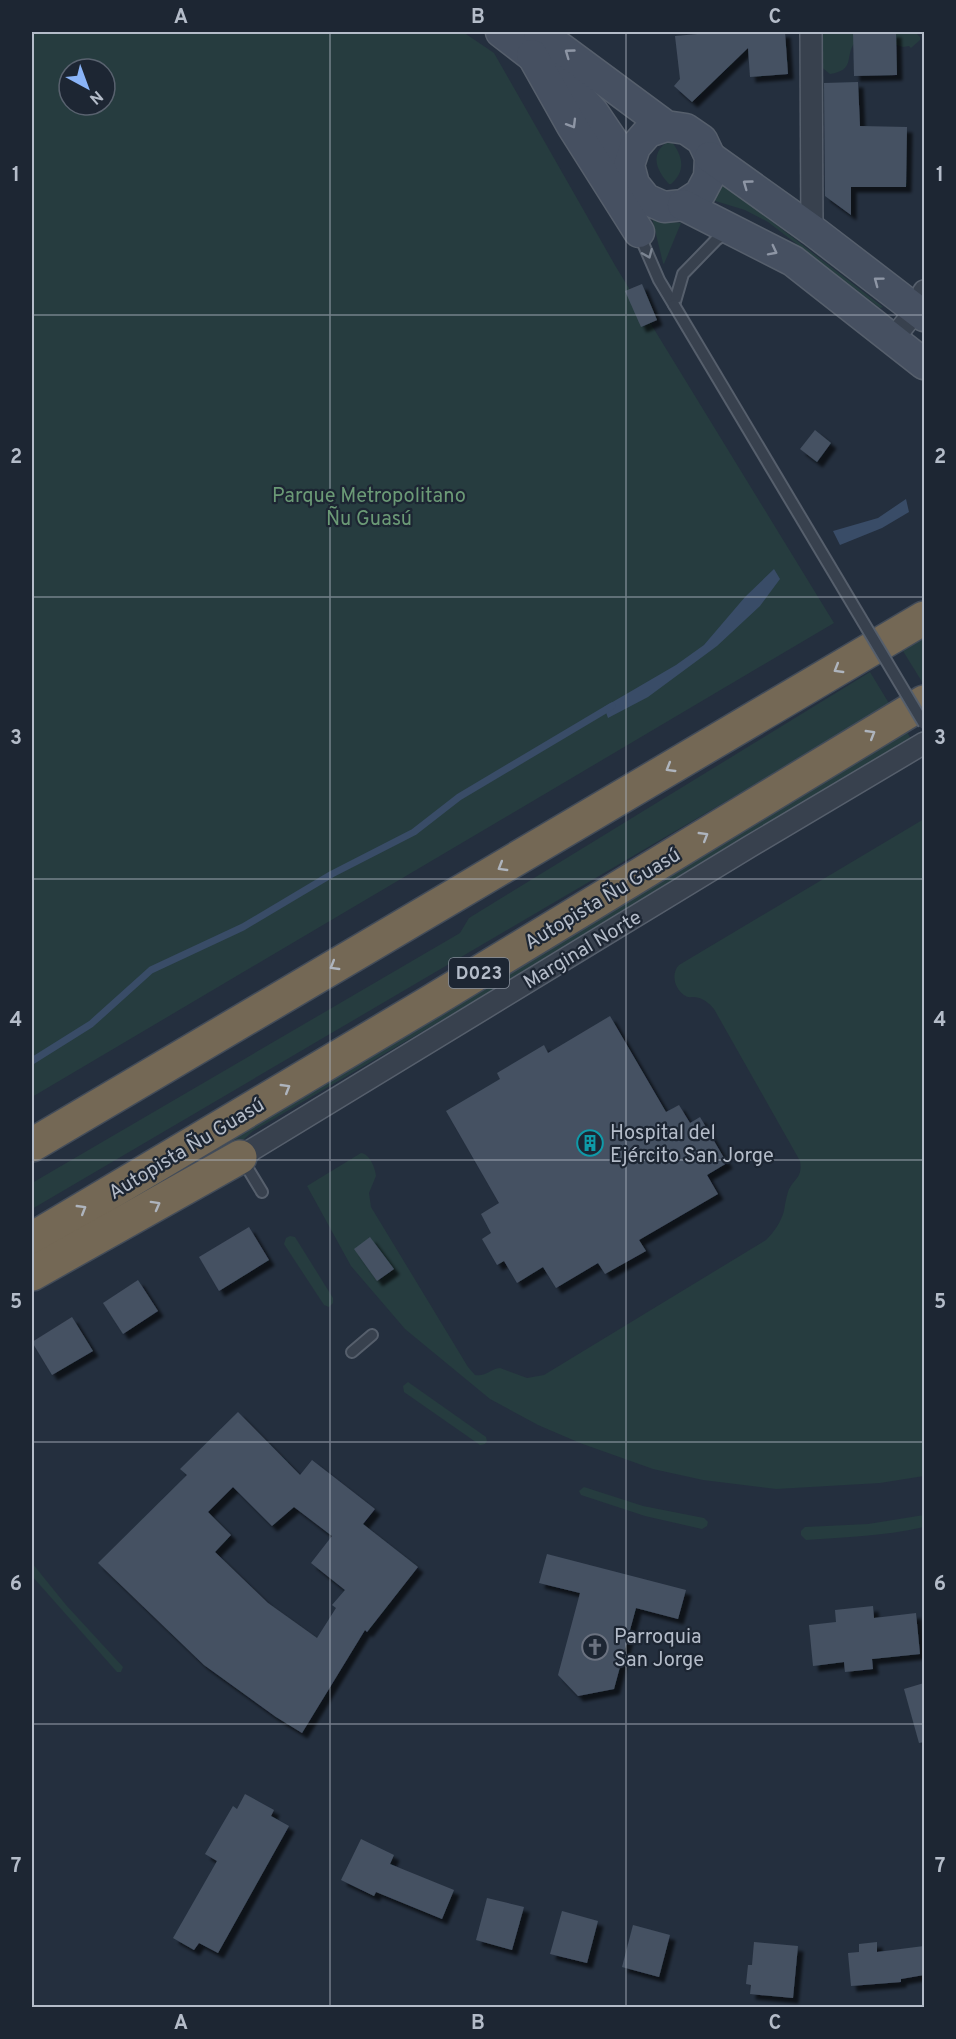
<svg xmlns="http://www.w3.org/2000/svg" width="956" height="2039" font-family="Overpass,sans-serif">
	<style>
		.green { fill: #263c3f; fill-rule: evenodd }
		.water { fill: #394c67 }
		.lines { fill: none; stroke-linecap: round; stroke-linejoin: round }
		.stream { stroke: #394c67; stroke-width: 7 }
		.building { fill: #455162; fill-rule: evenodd; filter: url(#shadow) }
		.service-casing { stroke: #565f6c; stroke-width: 14 }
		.minor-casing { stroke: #565f6c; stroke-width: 24 }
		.secondary-casing { stroke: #565f6c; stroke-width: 33 }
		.motorway-casing { stroke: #434c59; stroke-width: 36 }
		.service { stroke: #38414e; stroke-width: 10 }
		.minor { stroke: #38414e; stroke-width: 21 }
		.secondary { stroke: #465061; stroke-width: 30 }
		.motorway { stroke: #746855; stroke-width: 33 }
		.service-bridge-casing { stroke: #565f6c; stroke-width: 14; stroke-linecap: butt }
		.service-bridge { stroke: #38414e; stroke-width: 10 }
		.oneway { stroke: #8e96a5 }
		.oneway2 { stroke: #7c8592 }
		.oneway3 { stroke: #aeb4bd }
		.grid { fill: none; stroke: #b4bcc9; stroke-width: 1.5; stroke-opacity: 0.55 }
		.labels { text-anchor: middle; stroke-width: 4.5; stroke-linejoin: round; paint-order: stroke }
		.shield { fill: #1d2633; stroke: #878f9c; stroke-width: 1.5 }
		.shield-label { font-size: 18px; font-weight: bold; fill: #b4bcc9 }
		.park-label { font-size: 20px; fill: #6b9a76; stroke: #1d2633 }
		.street-label { font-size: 20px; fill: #b4bcc9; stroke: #1d2633 }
		.poi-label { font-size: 20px; fill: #b4bcc9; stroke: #1d2633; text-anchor: start }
		.neatline { fill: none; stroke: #b4bcc9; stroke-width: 2 }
		.grid-label { font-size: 20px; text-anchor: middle; font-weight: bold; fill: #b4bcc9 }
	</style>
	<defs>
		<filter id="shadow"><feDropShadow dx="5.5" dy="5.5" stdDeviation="1.5" flood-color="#0009"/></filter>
	</defs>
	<rect width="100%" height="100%" fill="#242f3e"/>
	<g class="green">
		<path d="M32 32H463L494 53 616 267 834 623 32 1097ZM69 69H105V105H69Z"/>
		<path d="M820 32H879L889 35 897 32H915L920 37V40L911 48 909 46 903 47 897 45 892 47 855 42C844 57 856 70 830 74L819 65Z"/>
		<path d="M667 142H672C683 157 686 171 671 184H669C657 171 649 155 667 142Z"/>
		<polygon points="722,179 735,193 883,307 880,308 768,222 745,210 712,200"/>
		<polygon points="652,218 681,223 664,264 663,263"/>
		<polygon points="924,638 924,685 903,651"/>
		<polygon points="870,672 890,705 32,1209 32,1183 460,933 469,918"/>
		<polygon points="906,730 913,743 253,1131 232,1150 32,1264 32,1251"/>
		<path d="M924 819V1476L880 1483 776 1489 703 1480 653 1469 580 1443 538 1425 490 1399 405 1329 351 1266 307 1186 361 1153C370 1154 375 1168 376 1176L369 1193 371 1207 468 1367 475 1375C486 1377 490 1369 500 1368L527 1378 544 1375 766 1240C774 1232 781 1222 784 1211 785 1205 786 1198 788 1192 793 1178 803 1179 800 1161L714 1009C708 1002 703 998 694 997 689 997 688 998 684 995 674 988 671 973 679 965Z"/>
		<polygon points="290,1236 295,1237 333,1298 333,1303 329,1307 324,1305 284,1244 286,1238"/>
		<polygon points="408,1382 486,1437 487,1441 485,1444 480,1445 404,1392 403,1386"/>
		<polygon points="584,1487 643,1506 704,1518 708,1522 707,1526 702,1529 645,1516 581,1495 579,1491"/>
		<path d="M924 1515V1527C885 1536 846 1537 806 1540L801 1535V1531L805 1527 868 1524Z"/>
		<polygon points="32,1563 66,1605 123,1667 121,1672 117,1672 32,1576"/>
	</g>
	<g class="water">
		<polygon points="906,499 909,512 882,528 840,545 833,531 878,518"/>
		<polygon points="774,569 780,579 760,606 717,646 648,697 608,718 604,707 676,665 704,645 745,597"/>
	</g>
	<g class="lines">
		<polyline class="stream" points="32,1061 91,1024 151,970 243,927 332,874 414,832 459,797 612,706"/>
	</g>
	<g class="building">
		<polygon points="720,32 785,32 788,74 750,77 748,48 692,102 674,86 680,79 675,36"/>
		<polygon points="853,32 896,32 897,75 854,76"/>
		<polygon points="858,82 860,126 907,127 906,187 851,187 851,215 825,196 824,83"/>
		<polygon points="642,284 657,320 641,327 625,291"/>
		<polygon points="815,430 831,443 817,462 800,449"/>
		<polygon points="610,1016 666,1112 679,1105 690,1123 700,1117 727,1163 707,1175 718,1194 639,1240 646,1251 605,1274 598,1263 556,1288 543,1267 517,1283 504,1261 497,1265 482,1239 491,1233 481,1214 499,1203 446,1111 500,1079 497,1073 544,1045 548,1053"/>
		<polygon points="249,1227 269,1260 219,1291 199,1257"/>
		<polygon points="370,1237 394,1269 377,1281 354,1249"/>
		<polygon points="138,1280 158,1311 123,1334 103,1303"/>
		<polygon points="72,1317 93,1351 52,1375 32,1342"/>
		<path d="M238 1412 300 1475 312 1460 375 1509 363 1524 418 1567 367 1632 365 1630 302 1733 276 1717 204 1665 98 1563 187 1475 180 1469ZM233 1487 272 1526 294 1507 332 1536 311 1563 345 1590 332 1605 336 1608 317 1638 268 1603 215 1552 231 1535 208 1512Z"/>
		<polygon points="547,1554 686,1590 678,1619 636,1608 614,1689 578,1696 558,1675 580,1593 539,1583"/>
		<polygon points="873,1606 874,1618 916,1613 920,1654 872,1659 873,1669 845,1672 844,1662 813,1666 809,1625 836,1622 835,1610"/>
		<polygon points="924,1683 924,1742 919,1743 904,1689"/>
		<polygon points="245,1794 274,1810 271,1816 289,1826 218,1953 199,1943 194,1950 173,1938 217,1861 205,1854 233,1806 237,1809"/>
		<polygon points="361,1839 394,1855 390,1864 454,1890 442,1919 376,1892 374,1896 341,1880"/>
		<polygon points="487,1898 524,1907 512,1950 476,1940"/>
		<polygon points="562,1911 598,1921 587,1963 550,1954"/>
		<polygon points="633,1925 670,1935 659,1977 622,1967"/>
		<polygon points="754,1942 798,1946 793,1998 750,1994 751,1985 746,1984 748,1965 752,1965"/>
		<polygon points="877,1942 877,1952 924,1946 924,1975 901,1979 901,1982 851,1986 848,1953 859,1952 859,1944"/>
	</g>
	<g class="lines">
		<g class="service-casing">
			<g id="service">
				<polyline points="639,234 659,280 674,305"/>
				<polyline points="674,305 683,274 716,240 729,231"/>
				<polyline points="242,1159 262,1192"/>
				<polyline points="352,1352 372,1335"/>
			</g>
		</g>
		<g class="minor-casing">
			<g id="minor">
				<polyline points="811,32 812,230"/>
				<polyline points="893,339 916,310 924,291"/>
				<polyline points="240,1157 749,847 924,743"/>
			</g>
		</g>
		<g class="secondary-casing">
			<g id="secondary">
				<polyline points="501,32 566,82 593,112 629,165"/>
				<polyline points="539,32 666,126 686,129 702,140 710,157 709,177 700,194 683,205 664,207 646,199 634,184 629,165 635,147 648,132 666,126"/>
				<polyline points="532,55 572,126 639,232"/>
				<polyline points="710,157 812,230 924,316"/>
				<polyline points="683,205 793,261 924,364"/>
			</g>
		</g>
		<g class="motorway-casing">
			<g id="motorway">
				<polyline points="32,1145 924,618"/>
				<polyline points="32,1239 432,1001 924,702"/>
				<polyline points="32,1274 240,1157"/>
			</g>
		</g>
		<use href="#service" class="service"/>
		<use href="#minor" class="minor"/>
		<use href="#secondary" class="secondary"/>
		<use href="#motorway" class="motorway"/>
		<g class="service-bridge-casing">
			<polyline id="service-bridge" points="674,305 924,724"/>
		</g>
		<use href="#service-bridge" class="service-bridge"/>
	</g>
	<defs><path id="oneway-chevron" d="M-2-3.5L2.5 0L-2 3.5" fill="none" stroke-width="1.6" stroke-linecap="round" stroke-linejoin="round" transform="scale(1.5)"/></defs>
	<g class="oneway">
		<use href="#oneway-chevron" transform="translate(569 53) rotate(-144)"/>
		<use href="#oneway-chevron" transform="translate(572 124) rotate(59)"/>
		<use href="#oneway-chevron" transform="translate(747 184) rotate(-144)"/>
		<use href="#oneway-chevron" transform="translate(773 251) rotate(27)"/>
		<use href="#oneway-chevron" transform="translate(878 281) rotate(-143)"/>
	</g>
	<use class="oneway2" href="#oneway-chevron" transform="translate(648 254) rotate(67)"/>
	<g class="oneway3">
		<use href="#oneway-chevron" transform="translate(838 669) rotate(149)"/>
		<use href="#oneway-chevron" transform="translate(871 734) rotate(-31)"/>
		<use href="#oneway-chevron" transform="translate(670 768) rotate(149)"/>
		<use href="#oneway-chevron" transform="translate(704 836) rotate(-31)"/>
		<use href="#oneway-chevron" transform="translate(502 867) rotate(149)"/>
		<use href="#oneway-chevron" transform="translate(334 966) rotate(149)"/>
		<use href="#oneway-chevron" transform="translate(286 1088) rotate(-31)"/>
		<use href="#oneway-chevron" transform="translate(156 1205) rotate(-29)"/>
		<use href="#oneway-chevron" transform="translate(82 1209) rotate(-31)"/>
	</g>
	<path class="grid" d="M330 32V2008M626 32V2008M32 315H924M32 597H924M32 879H924M32 1160H924M32 1442H924M32 1724H924"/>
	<defs>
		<g id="building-ring" transform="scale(1.35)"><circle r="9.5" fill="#1d2633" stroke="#0f9aa8" stroke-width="1.5"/><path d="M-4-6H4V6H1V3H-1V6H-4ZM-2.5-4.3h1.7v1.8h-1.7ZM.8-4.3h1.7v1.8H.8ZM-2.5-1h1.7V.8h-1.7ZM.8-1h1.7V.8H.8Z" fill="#0f9aa8"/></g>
		<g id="church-ring" transform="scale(1.35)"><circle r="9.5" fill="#1d2633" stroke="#6b7280" stroke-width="1.5"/><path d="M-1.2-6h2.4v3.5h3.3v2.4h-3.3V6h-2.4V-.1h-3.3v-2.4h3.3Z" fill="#6b7280"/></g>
	</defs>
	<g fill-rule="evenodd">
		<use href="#building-ring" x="590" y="1143"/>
		<use href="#church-ring" x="595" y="1647"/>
	</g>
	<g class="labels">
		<rect class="shield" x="449" y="958" width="60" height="30" rx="4.5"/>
		<g class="shield-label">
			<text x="479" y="979">D023</text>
		</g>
		<g class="park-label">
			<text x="369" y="502">Parque Metropolitano<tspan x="369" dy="23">Ñu Guasú</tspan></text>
		</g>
		<g class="street-label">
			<text transform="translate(602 898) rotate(-31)" y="7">Autopista Ñu Guasú</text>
			<text transform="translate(582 949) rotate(-31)" y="7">Marginal Norte</text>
			<text transform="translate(186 1148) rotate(-31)" y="7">Autopista Ñu Guasú</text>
		</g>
		<g class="poi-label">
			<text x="610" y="1139">Hospital del<tspan x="610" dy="23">Ejército San Jorge</tspan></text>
			<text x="614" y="1643">Parroquia<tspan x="614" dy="23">San Jorge</tspan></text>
		</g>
	</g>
	<rect width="956" height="2039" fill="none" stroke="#1d2633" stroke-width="66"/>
	<g transform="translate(87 87) rotate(139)"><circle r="28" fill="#1d2633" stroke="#59626f" stroke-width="1.5"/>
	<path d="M0-4.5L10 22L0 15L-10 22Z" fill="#8ab4f8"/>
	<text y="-9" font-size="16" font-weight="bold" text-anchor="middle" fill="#b4bcc9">N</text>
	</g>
	<rect x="33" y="33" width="890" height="1973" class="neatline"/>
	<g class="grid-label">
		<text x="181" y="23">A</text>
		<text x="478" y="23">B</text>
		<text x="775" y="23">C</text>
		<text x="16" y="181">1</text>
		<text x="940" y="181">1</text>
		<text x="16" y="463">2</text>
		<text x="940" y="463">2</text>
		<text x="16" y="744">3</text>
		<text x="940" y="744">3</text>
		<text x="16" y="1026">4</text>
		<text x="940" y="1026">4</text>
		<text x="16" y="1308">5</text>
		<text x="940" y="1308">5</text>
		<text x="16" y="1590">6</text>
		<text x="940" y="1590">6</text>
		<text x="16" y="1872">7</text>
		<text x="940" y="1872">7</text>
		<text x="181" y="2029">A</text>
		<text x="478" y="2029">B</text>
		<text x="775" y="2029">C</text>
	</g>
</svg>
